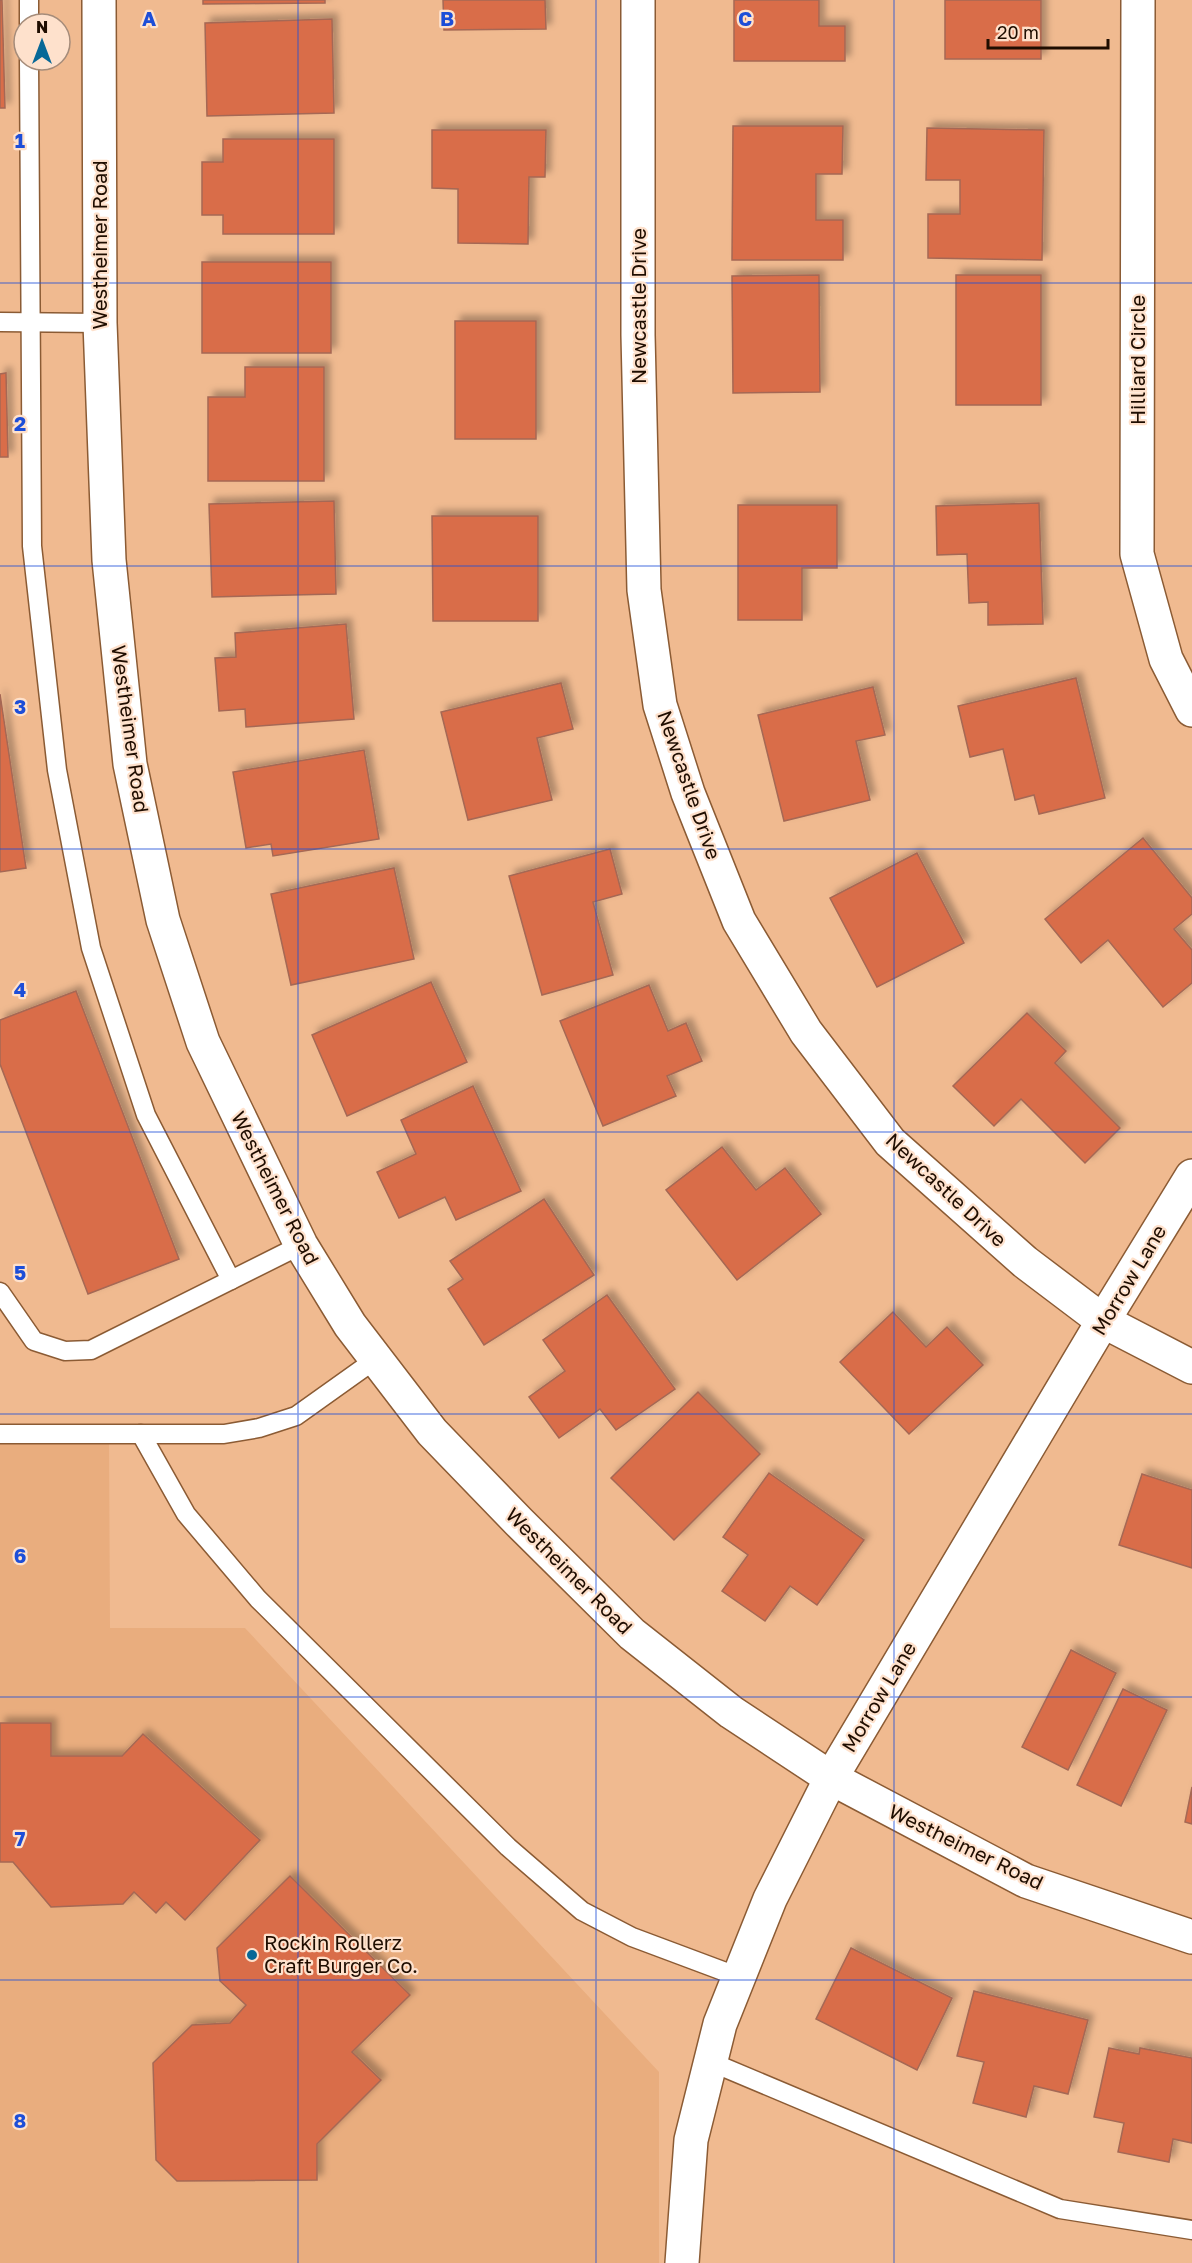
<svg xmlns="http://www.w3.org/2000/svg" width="1192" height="2263" font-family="'Golos Text',sans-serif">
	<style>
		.built { fill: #e9ad7e }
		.building { fill: #d96d49; stroke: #a56854; stroke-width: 1.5; filter: url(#shadow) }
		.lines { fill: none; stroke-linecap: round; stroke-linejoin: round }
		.lane-casing { stroke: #8b5b34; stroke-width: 21 }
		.street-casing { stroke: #8b5b34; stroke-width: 36 }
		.lane { stroke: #fff; stroke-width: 18 }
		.street { stroke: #fff; stroke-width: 33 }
		.grid { fill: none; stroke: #1d4ed8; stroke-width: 1.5; stroke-opacity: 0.55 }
		.poi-dot { fill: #076897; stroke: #fee1cc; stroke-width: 2 }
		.labels { text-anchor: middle; stroke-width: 4.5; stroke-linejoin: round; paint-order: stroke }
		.street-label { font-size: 20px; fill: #1f0d00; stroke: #fee1cc }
		.poi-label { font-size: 20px; fill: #1f0d00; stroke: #fee1cc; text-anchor: start }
		.grid-label { font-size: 20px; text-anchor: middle; font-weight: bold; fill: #1d4ed8; stroke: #fee1cc; stroke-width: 4.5; stroke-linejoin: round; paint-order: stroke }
	</style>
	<defs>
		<filter id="shadow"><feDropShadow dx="5.5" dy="-5.5" stdDeviation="3" flood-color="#0004"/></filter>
	</defs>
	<rect width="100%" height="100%" fill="#f0ba90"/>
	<polygon class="built" points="0,1440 109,1440 110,1628 245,1628 659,2072 659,2263 0,2263"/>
	<g class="building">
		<polygon points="0,0 2,0 5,108 0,108"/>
		<polygon points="203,0 325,0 325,3 203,4"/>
		<polygon points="443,0 545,0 546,29 444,30"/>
		<polygon points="734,0 819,0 819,26 845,26 845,61 734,61"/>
		<rect x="945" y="0" width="96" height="59"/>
		<polygon points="332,19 334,113 207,116 205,23"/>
		<polygon points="733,126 843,126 842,174 816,174 816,220 843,220 843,260 732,260"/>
		<polygon points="927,128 1044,130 1042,260 928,258 928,214 960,214 960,180 926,180"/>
		<polygon points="432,130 546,130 545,177 529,177 528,244 458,243 458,189 432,188"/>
		<polygon points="223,139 334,139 334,234 223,234 223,215 202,215 202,162 223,162"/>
		<rect x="202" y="262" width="129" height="91"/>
		<polygon points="819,275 820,392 733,393 732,276"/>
		<rect x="956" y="275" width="85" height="130"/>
		<rect x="455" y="321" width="81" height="118"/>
		<polygon points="245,367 324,367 324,481 208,481 208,397 245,397"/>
		<polygon points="6,373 8,457 0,457 0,374"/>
		<polygon points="334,501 336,594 212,597 209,504"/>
		<polygon points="1039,503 1043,624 988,625 988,602 969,603 967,554 937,555 936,506"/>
		<polygon points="738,505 837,505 837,568 802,568 802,620 738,620"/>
		<polygon points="432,516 538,516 538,621 433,621"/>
		<polygon points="346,624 354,719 246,727 245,709 219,711 215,658 236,657 235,633"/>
		<polygon points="1076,678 1105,798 1039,814 1034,795 1015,800 1003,749 970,757 958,706"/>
		<polygon points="561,683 573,729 537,738 552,800 468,820 441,712"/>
		<polygon points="873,687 885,735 856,741 870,800 784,821 758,715"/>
		<polygon points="0,694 26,868 0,872"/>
		<polygon points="364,750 379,839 273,856 271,844 246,848 233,772"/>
		<polygon points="1143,838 1192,898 1192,914 1174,929 1192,950 1192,983 1163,1007 1108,940 1081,963 1045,919"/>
		<polygon points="610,849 622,894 593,902 613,975 542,995 509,876"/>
		<polygon points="917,853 964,943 877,987 830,898"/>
		<polygon points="394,868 414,959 291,985 271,894"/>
		<polygon points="431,982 467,1062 347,1116 312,1035"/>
		<polygon points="649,985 668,1031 686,1023 702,1061 667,1076 676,1096 603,1126 560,1021"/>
		<polygon points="76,991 179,1259 88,1294 0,1064 0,1020"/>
		<polygon points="1027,1013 1066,1051 1055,1063 1120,1128 1085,1163 1021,1099 994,1126 953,1086"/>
		<polygon points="473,1086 521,1191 456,1220 445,1197 399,1218 377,1172 416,1154 401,1120"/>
		<polygon points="722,1147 756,1190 785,1168 821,1214 737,1280 666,1190"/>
		<polygon points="544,1199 594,1275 484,1345 448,1289 463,1279 450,1261"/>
		<polygon points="607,1295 675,1389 616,1430 600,1409 559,1438 529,1397 565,1371 543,1340"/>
		<polygon points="893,1312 926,1347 947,1327 983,1365 909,1434 840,1362"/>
		<polygon points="698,1392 760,1454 674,1540 611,1478"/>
		<polygon points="769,1473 864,1540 817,1605 790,1586 765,1621 722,1591 748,1555 723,1537"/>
		<polygon points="1142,1474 1192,1490 1192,1568 1119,1545"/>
		<polygon points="1071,1650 1116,1673 1068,1770 1022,1747"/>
		<polygon points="1123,1689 1167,1710 1121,1806 1077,1785"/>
		<polygon points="0,1723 51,1723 51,1756 122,1756 143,1734 260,1840 185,1920 166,1902 156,1913 134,1892 123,1904 51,1907 13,1862 0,1862"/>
		<polygon points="1192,1787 1192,1824 1185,1822"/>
		<polygon points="290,1876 410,1995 352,2052 381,2080 317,2144 317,2180 177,2181 156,2160 153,2063 192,2025 230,2023 246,2005 220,1981 217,1948"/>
		<polygon points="851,1948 952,1998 917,2070 816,2019"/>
		<polygon points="974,1991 1088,2020 1068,2094 1034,2086 1026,2117 973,2103 984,2062 957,2056"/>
		<polygon points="1109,2048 1139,2054 1140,2048 1192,2058 1192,2143 1173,2139 1169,2162 1118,2152 1124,2123 1094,2117"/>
	</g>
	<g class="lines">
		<g class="lane-casing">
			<g id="lane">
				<polyline points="29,0 29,24"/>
				<polyline points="29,60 32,546 57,770 91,948 146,1115 231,1280"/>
				<polyline points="0,322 100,323"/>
				<polyline points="0,1292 34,1341 65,1351 91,1350 301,1245"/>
				<polyline points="0,1434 224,1434 259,1428 296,1416 376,1359"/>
				<polyline points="141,1434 186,1514 258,1599 508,1847 582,1911 632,1937 739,1977"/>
				<polyline points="711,2062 1060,2209 1192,2230"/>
			</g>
		</g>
		<g class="street-casing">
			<g id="street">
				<polyline points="99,0 100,323 109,560 130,764 163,920 203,1042 301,1245 350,1325 432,1432 519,1522 632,1634 731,1712 831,1778 1026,1881 1192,1937"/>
				<polyline points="638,0 638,335 644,590 660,705 688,793 739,921 806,1032 890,1142 1025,1262 1103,1321 1192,1367"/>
				<polyline points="1138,0 1137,554 1166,659 1192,710"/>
				<polyline points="682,2263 691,2140 720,2024 770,1899 831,1778 1103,1321 1192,1176"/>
			</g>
		</g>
		<use href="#lane" class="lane"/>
		<use href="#street" class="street"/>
	</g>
	<path class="grid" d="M298 0V2263M596 0V2263M894 0V2263M0 283H1192M0 566H1192M0 849H1192M0 1132H1192M0 1414H1192M0 1697H1192M0 1980H1192"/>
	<circle class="poi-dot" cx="252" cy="1955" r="6"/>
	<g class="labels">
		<g class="street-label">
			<text transform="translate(100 245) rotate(-90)" y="7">Westheimer Road</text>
			<text transform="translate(639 306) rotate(-90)" y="7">Newcastle Drive</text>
			<text transform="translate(1138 360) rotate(-90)" y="7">Hilliard Circle</text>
			<text transform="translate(130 729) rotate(82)" y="7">Westheimer Road</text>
			<text transform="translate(689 785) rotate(71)" y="7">Newcastle Drive</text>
			<text transform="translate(275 1188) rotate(63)" y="7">Westheimer Road</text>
			<text transform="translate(946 1190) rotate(43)" y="7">Newcastle Drive</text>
			<text transform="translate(1129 1280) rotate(-59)" y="7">Morrow Lane</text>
			<text transform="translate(569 1571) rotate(45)" y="7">Westheimer Road</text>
			<text transform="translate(879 1697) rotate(-59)" y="7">Morrow Lane</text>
			<text transform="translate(966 1847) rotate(26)" y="7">Westheimer Road</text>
		</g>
		<g class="poi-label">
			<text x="264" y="1950">Rockin Rollerz<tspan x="264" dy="23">Craft Burger Co.</tspan></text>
		</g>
	</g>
	<g class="grid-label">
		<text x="149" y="26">A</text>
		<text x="447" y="26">B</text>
		<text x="745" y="26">C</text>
		<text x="20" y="148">1</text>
		<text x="20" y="431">2</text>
		<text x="20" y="714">3</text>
		<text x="20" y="997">4</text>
		<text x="20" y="1280">5</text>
		<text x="20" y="1563">6</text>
		<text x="20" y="1846">7</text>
		<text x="20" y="2128">8</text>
	</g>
	<g transform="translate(42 42)"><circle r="28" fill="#fee1cc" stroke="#a58c7a" stroke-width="1.5"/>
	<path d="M0-4.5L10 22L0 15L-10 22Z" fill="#076897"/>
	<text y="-9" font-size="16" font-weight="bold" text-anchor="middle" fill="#1f0d00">N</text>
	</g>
	<path d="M988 39v9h120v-9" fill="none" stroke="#1f0d00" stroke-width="3"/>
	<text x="997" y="39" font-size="18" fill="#1f0d00" stroke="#fee1cc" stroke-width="4.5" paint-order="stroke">20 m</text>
</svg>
